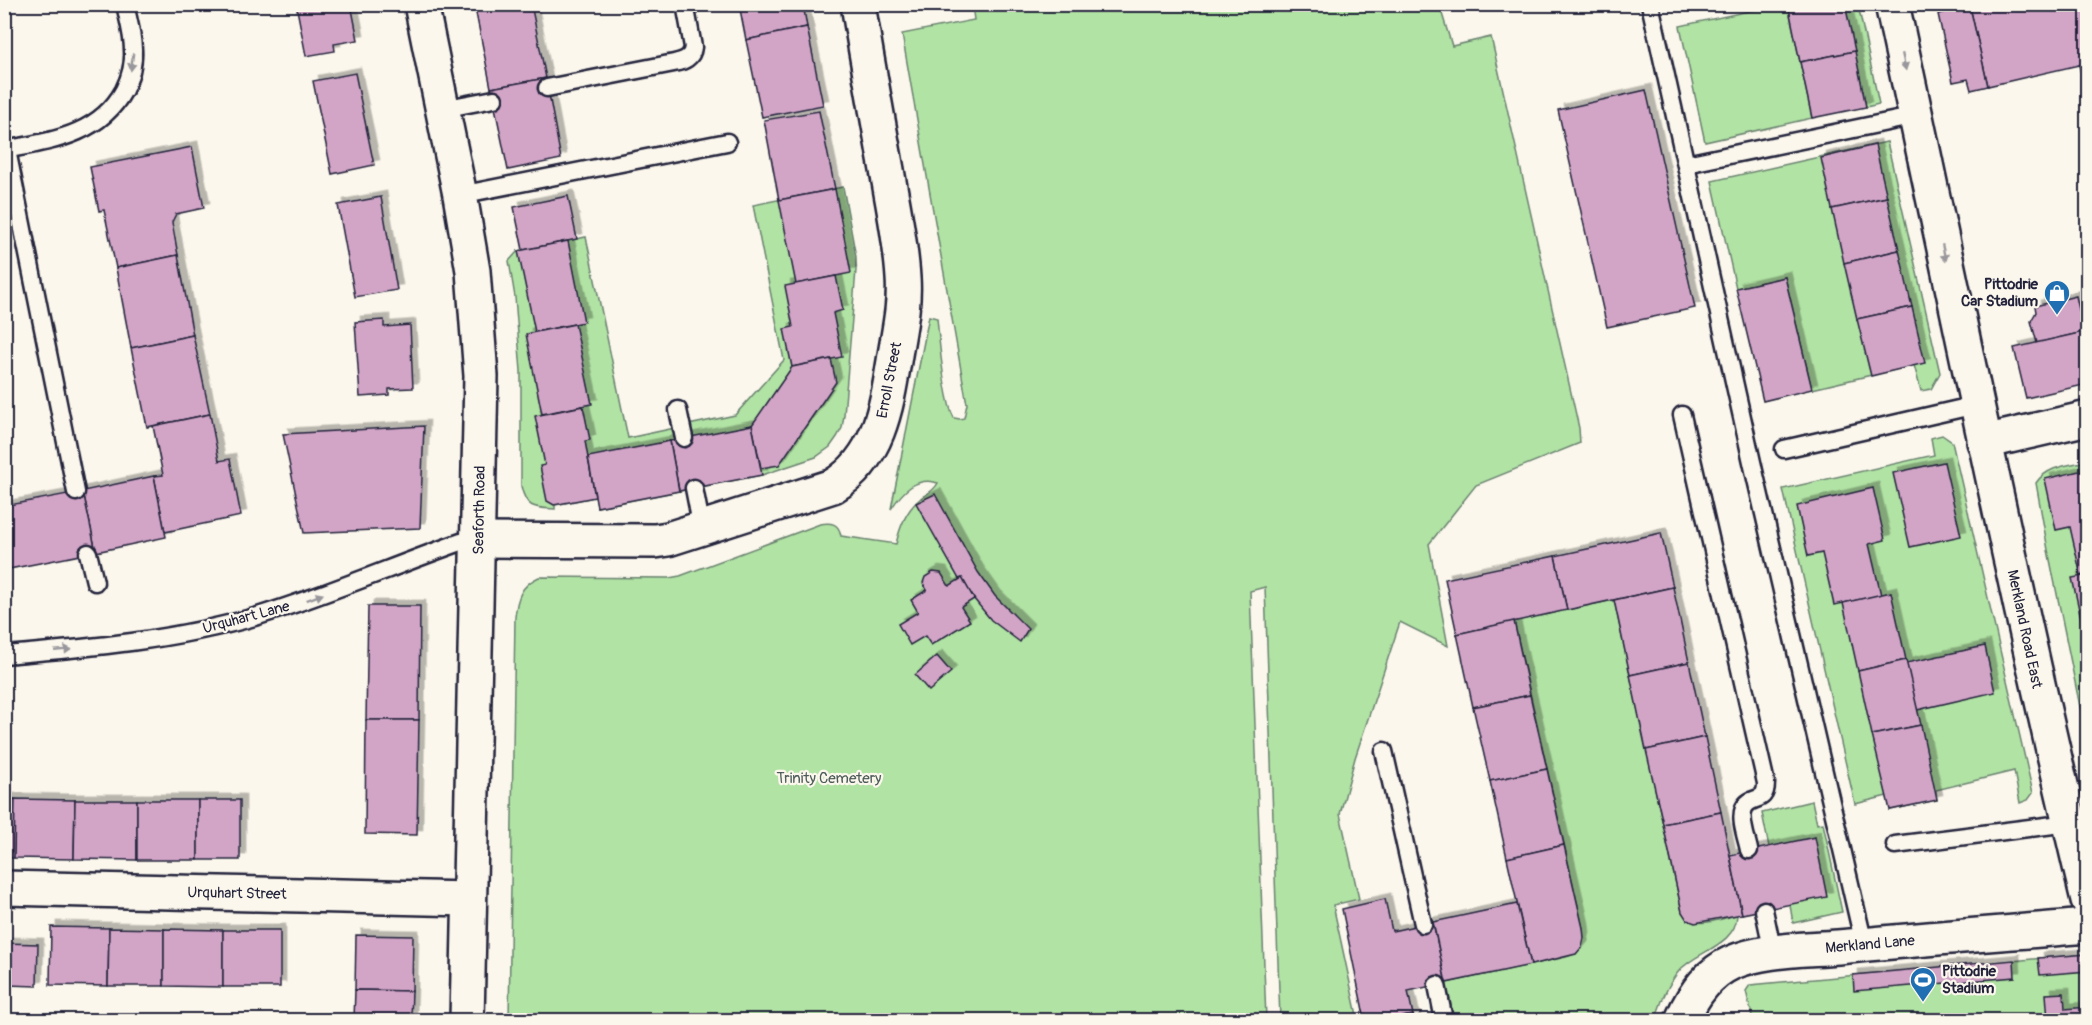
<svg xmlns="http://www.w3.org/2000/svg" width="2092" height="1025" font-family="Pangolin,sans-serif">
	<style>
		.green { fill: #b1e3a4; stroke: #6a8270; stroke-width: 1.5 }
		.building { fill: #d2a5c7; stroke: #22223b; stroke-width: 1.5; filter: url(#shadow) }
		.lines { fill: none; stroke-linecap: round; stroke-linejoin: round }
		.service-casing { stroke: #22223b; stroke-width: 21 }
		.minor-casing { stroke: #22223b; stroke-width: 38 }
		.service { stroke: #fbf7ec; stroke-width: 16 }
		.minor { stroke: #fbf7ec; stroke-width: 33 }
		.oneway { fill: #99979c }
		.labels { text-anchor: middle; stroke-width: 4.5; stroke-linejoin: round; paint-order: stroke }
		.poi-label { font-size: 15px; font-weight: bold; fill: #22223b; stroke: #fbf7ec; text-anchor: end }
		.street-label { font-size: 15px; fill: #22223b; stroke: #fbf7ec }
		.park-label { font-size: 15px; fill: #4d5c5a; stroke: #fbf7ec }
	</style>
	<defs>
		<filter id="shadow"><feDropShadow dx="5.5" dy="-5.5" stdDeviation="0" flood-color="#0004"/></filter>
	</defs>
	<rect width="100%" height="100%" fill="#fbf7ec"/>
	<filter id="ink" filterUnits="userSpaceOnUse"><feTurbulence type="fractalNoise" baseFrequency=".0167" numOctaves="2"/><feDisplacementMap in="SourceGraphic" scale="12" xChannelSelector="R" yChannelSelector="G"/><feConvolveMatrix kernelMatrix="1 2 1 2 8 2 1 2 1" color-interpolation-filters="sRGB"/></filter>
	<g filter="url(#ink)">
		<g class="green">
			<path d="M1439 4 1452 46 1491 37 1579 428 1580 443 1476 485 1429 544 1448 646 1400 622 1355 758 1340 814 1359 899 1333 905 1358 1020H1280L1265 587 1250 591 1266 1020H509L515 617C517 598 521 585 539 577L669 578 680 576 820 524C831 522 839 523 841 536L896 544C900 527 906 510 921 498 928 493 934 491 938 483 916 476 902 492 891 509L929 316 937 318C939 340 944 400 954 418L960 419 964 418 967 404 902 34 974 20 972 5Z"/>
			<polygon points="1781,4 1788,5 1812,118 1705,142 1680,26"/>
			<polygon points="1845,5 1858,5 1879,104 1866,107"/>
			<polygon points="1887,142 1940,373 1931,389 1921,391 1914,365 1812,389 1785,277 1736,288 1712,181"/>
			<path d="M843 187 856 257V270L844 415 842 428 837 437 830 447 816 457 762 475 597 507 595 497 555 505V509C535 508 526 509 521 486V371L515 297 509 261 518 251 586 237 628 438 735 415 784 360 753 205Z"/>
			<polygon points="1942,435 1952,442 2033,793 2028,800 2020,803 2014,771 1936,790 1937,800 1890,810 1887,796 1855,804 1783,489 1934,455 1931,438"/>
			<path d="M2087 461V741L2048 550 2036 483C2047 466 2069 465 2087 461Z"/>
			<path d="M1614 600 1682 912C1694 931 1718 919 1737 915 1736 946 1696 951 1679 971 1667 985 1661 1003 1655 1020H1454L1446 983 1566 957C1582 952 1585 944 1583 928L1514 621Z"/>
			<polygon points="1812,801 1817,824 1823,823 1842,912 1793,923 1790,905 1769,847 1762,813"/>
			<polygon points="2087,954 2087,1020 1753,1020 1746,991 1750,985"/>
		</g>
		<g class="building">
			<polygon points="296,4 351,4 358,40 334,44 335,51 306,56"/>
			<polygon points="493,4 531,4 546,78 491,88 475,8"/>
			<polygon points="739,4 803,4 807,27 746,40"/>
			<polygon points="1788,4 1845,4 1855,51 1800,62"/>
			<polygon points="1936,4 1964,4 1937,10"/>
			<polygon points="1979,4 2088,4 2088,63 1988,86 1970,7"/>
			<polygon points="1970,7 1988,86 1971,90 1968,79 1953,82 1938,14"/>
			<polygon points="807,27 823,105 762,117 746,40"/>
			<polygon points="1855,51 1866,107 1812,118 1800,62"/>
			<polygon points="2088,63 2088,104 2079,65"/>
			<polygon points="355,73 374,165 332,174 313,81"/>
			<polygon points="546,78 561,159 508,170 491,88"/>
			<polygon points="1646,90 1695,308 1607,327 1558,110"/>
			<polygon points="819,111 835,189 779,200 764,120"/>
			<polygon points="1875,145 1887,197 1832,209 1821,158"/>
			<polygon points="192,147 204,208 176,214 172,222 178,255 116,268 104,210 99,211 90,167"/>
			<polygon points="835,189 851,273 796,284 779,200"/>
			<polygon points="568,196 577,239 523,250 514,207"/>
			<polygon points="381,197 397,290 355,297 338,205"/>
			<polygon points="1887,197 1899,250 1844,263 1832,209"/>
			<polygon points="568,241 584,322 535,332 518,251"/>
			<polygon points="1899,250 1912,307 1857,319 1844,263"/>
			<polygon points="178,255 193,335 131,348 116,268"/>
			<polygon points="836,276 843,310 833,313 842,357 792,367 784,329 793,327 785,286"/>
			<polygon points="1785,277 1812,389 1763,401 1736,288"/>
			<polygon points="2076,296 2084,332 2037,343 2031,321 2036,312 2035,306"/>
			<polygon points="1912,307 1925,363 1871,376 1857,319"/>
			<polygon points="384,320 384,327 410,325 413,388 389,389 389,395 360,397 355,322"/>
			<polygon points="575,324 592,404 542,414 526,334"/>
			<polygon points="2088,331 2088,384 2026,398 2014,348"/>
			<polygon points="193,335 210,414 147,427 131,348"/>
			<polygon points="831,359 836,382 779,465 761,468 752,425 792,367"/>
			<polygon points="583,406 590,440 585,441 595,497 554,505 547,501 540,466 545,465 535,416"/>
			<polygon points="210,414 219,461 230,459 241,516 165,532 154,476 163,475 153,426"/>
			<polygon points="752,425 762,475 679,491 670,441"/>
			<polygon points="424,426 420,528 304,533 283,434"/>
			<polygon points="670,441 679,491 597,507 588,457"/>
			<polygon points="1944,462 1961,536 1910,547 1893,473"/>
			<polygon points="2088,469 2088,575 2081,576 2070,527 2056,530 2045,479"/>
			<polygon points="154,476 166,537 96,552 83,491"/>
			<polygon points="1873,488 1885,540 1869,544 1881,595 1834,605 1822,553 1808,556 1797,506"/>
			<polygon points="83,491 96,552 4,570 4,506"/>
			<polygon points="935,494 978,572 995,596 1028,629 1020,642 991,620 974,599 962,578 959,579 916,503"/>
			<polygon points="1661,533 1673,587 1567,610 1555,556"/>
			<polygon points="1555,556 1567,610 1457,634 1445,579"/>
			<polygon points="933,572 941,573 949,586 962,578 974,599 961,607 970,621 931,645 925,636 910,645 898,624 918,612 911,600 927,590 923,583 925,577"/>
			<polygon points="2088,575 2088,649 2072,578"/>
			<polygon points="1673,587 1689,662 1630,675 1614,600"/>
			<polygon points="1891,592 1906,660 1858,671 1843,603"/>
			<polygon points="368,606 420,606 419,720 366,720"/>
			<polygon points="1514,621 1530,695 1473,707 1457,634"/>
			<polygon points="1985,646 1995,692 1917,710 1906,663"/>
			<polygon points="937,656 951,672 929,691 915,675"/>
			<polygon points="1906,660 1921,725 1872,735 1858,671"/>
			<polygon points="1689,662 1705,737 1646,750 1630,675"/>
			<polygon points="1530,695 1547,769 1490,781 1473,707"/>
			<polygon points="366,720 419,720 417,835 365,834"/>
			<polygon points="1921,725 1937,800 1890,810 1872,735"/>
			<polygon points="1705,737 1721,812 1663,824 1646,750"/>
			<polygon points="1547,769 1564,845 1507,858 1490,781"/>
			<polygon points="4,799 15,799 14,858 4,858"/>
			<polygon points="15,799 75,800 74,859 14,858"/>
			<polygon points="75,800 137,800 137,860 74,859"/>
			<rect x="137" y="800" width="61" height="60"/>
			<rect x="198" y="800" width="42" height="60"/>
			<polygon points="1721,812 1742,914 1695,923 1687,920 1682,912 1663,824"/>
			<polygon points="1815,837 1827,897 1742,914 1730,855"/>
			<polygon points="1564,845 1583,928 1584,938 1582,947 1576,954 1531,965 1507,858"/>
			<polygon points="1385,899 1392,931 1433,922 1446,983 1408,991 1413,1015 1386,1020 1365,1020 1342,909"/>
			<polygon points="1517,904 1531,965 1446,983 1433,922"/>
			<polygon points="51,927 109,928 108,986 50,985"/>
			<polygon points="109,928 164,929 164,986 108,986"/>
			<polygon points="164,929 223,930 223,987 164,986"/>
			<rect x="223" y="930" width="57" height="57"/>
			<polygon points="356,935 413,936 412,991 355,990"/>
			<polygon points="4,943 38,944 37,986 7,985 7,994 4,994"/>
			<polygon points="2088,954 2088,971 2040,975 2038,958"/>
			<polygon points="2014,960 2015,977 1854,991 1853,975"/>
			<polygon points="355,990 412,991 411,1020 354,1020"/>
			<polygon points="2064,993 2065,1009 2088,1007 2088,1020 2048,1020 2046,994"/>
			<polygon points="1413,1015 1415,1020 1386,1020"/>
		</g>
		<g class="lines">
			<g class="service-casing">
				<g id="service">
					<polyline points="1650,4 1752,462 1864,944"/>
					<path d="M547 88 674 63C684 61 692 58 693 47L685 4"/>
					<polyline points="442,109 494,99"/>
					<path d="M4 150C50 141 99 136 124 90 130 78 134 64 133 50 133 35 128 19 125 4"/>
					<polyline points="7,150 76,492"/>
					<polyline points="1686,164 1916,116"/>
					<polyline points="460,195 727,142"/>
					<polyline points="678,410 684,438"/>
					<path d="M1682 415 1766 783C1766 805 1751 794 1744 808 1739 820 1747 839 1749 850"/>
					<polyline points="1784,449 1976,405"/>
					<polyline points="694,488 702,529"/>
					<polyline points="88,553 95,582"/>
					<path d="M4 655C89 648 176 640 258 616 327 595 393 566 461 542L478 540"/>
					<polyline points="1384,751 1423,924"/>
					<polyline points="1895,845 2069,823"/>
					<polyline points="1764,910 1773,953"/>
					<polyline points="1437,985 1444,1020"/>
				</g>
			</g>
			<g class="minor-casing">
				<g id="minor">
					<polyline points="421,4 460,195 473,271 481,376 467,1020"/>
					<path d="M1892 4C1956 303 2017 603 2088 900"/>
					<polyline points="1984,442 2088,418"/>
					<path d="M478 540 655 541 668 539 833 486C880 458 887 404 895 355 899 330 905 304 903 278 901 242 893 206 887 170 877 115 867 60 858 4"/>
					<polyline points="4,888 469,899"/>
					<path d="M1682 1020C1692 997 1707 974 1731 963 1763 949 1803 950 1838 947 1921 939 2004 933 2088 926"/>
				</g>
			</g>
			<use href="#service" class="service"/>
			<use href="#minor" class="minor"/>
		</g>
		<defs><path id="oneway-solid" d="M-6-.8H1V-3.2L6.5 0L1 3.2V.8H-6Z" transform="scale(1.5)"/></defs>
		<g class="oneway">
			<use href="#oneway-solid" transform="translate(132 62) rotate(98)"/>
			<use href="#oneway-solid" transform="translate(1904 62) rotate(78)"/>
			<use href="#oneway-solid" transform="translate(1944 253) rotate(78)"/>
			<use href="#oneway-solid" transform="translate(315 597) rotate(-20)"/>
			<use href="#oneway-solid" transform="translate(63 650) rotate(-5)"/>
		</g>
	</g>
	<defs>
		<g id="shop-pin" transform="scale(1.35)"><path d="M0 17L-7.5 6A9.5 9.5 0 1 1 7.5 6Z" fill="#1f6fb2" stroke="#fbf7ec"/><path d="M-5-2.5h2.3a2.7 3.5 0 0 1 5.4 0H5L5.5 6h-11ZM-1.5-2.5h3a1.5 2.3 0 0 0-3 0Z" fill="#fff"/></g>
		<g id="stadium-pin" transform="scale(1.35)"><path d="M0 17L-7.5 6A9.5 9.5 0 1 1 7.5 6Z" fill="#1f6fb2" stroke="#fbf7ec"/><path d="M0-5a6.5 5 0 1 0 0 10a6.5 5 0 1 0 0-10ZM-3.5-1.8h7v3.6h-7Z" fill="#fff"/></g>
	</defs>
	<g fill-rule="evenodd">
		<use href="#shop-pin" x="2057" y="293"/>
		<use href="#stadium-pin" x="1923" y="980"/>
	</g>
	<g class="labels">
		<g class="poi-label">
			<text x="2038" y="289">Pittodrie<tspan x="2038" dy="17">Car Stadium</tspan></text>
			<text x="1942" y="976" text-anchor="start">Pittodrie<tspan x="1942" dy="17">Stadium</tspan></text>
		</g>
		<g class="street-label">
			<text transform="translate(889 380) rotate(-79)" y="5">Erroll Street</text>
			<text transform="translate(479 510) rotate(-89)" y="5">Seaforth Road</text>
			<text transform="translate(246 617) rotate(-15)" y="5">Urquhart Lane</text>
			<text transform="translate(2025 629) rotate(78)" y="5">Merkland Road East</text>
			<text transform="translate(237 893) rotate(1)" y="5">Urquhart Street</text>
			<text transform="translate(1870 944) rotate(-5)" y="5">Merkland Lane</text>
		</g>
		<g class="park-label">
			<text x="829" y="783">Trinity Cemetery</text>
		</g>
	</g>
	<rect width="2092" height="1025" fill="none" stroke="#fbf7ec" stroke-width="24"/>
	<rect x="12" y="12" width="2068" height="1001" fill="none" stroke="#22223b" stroke-width="2" filter="url(#ink)"/>
</svg>
